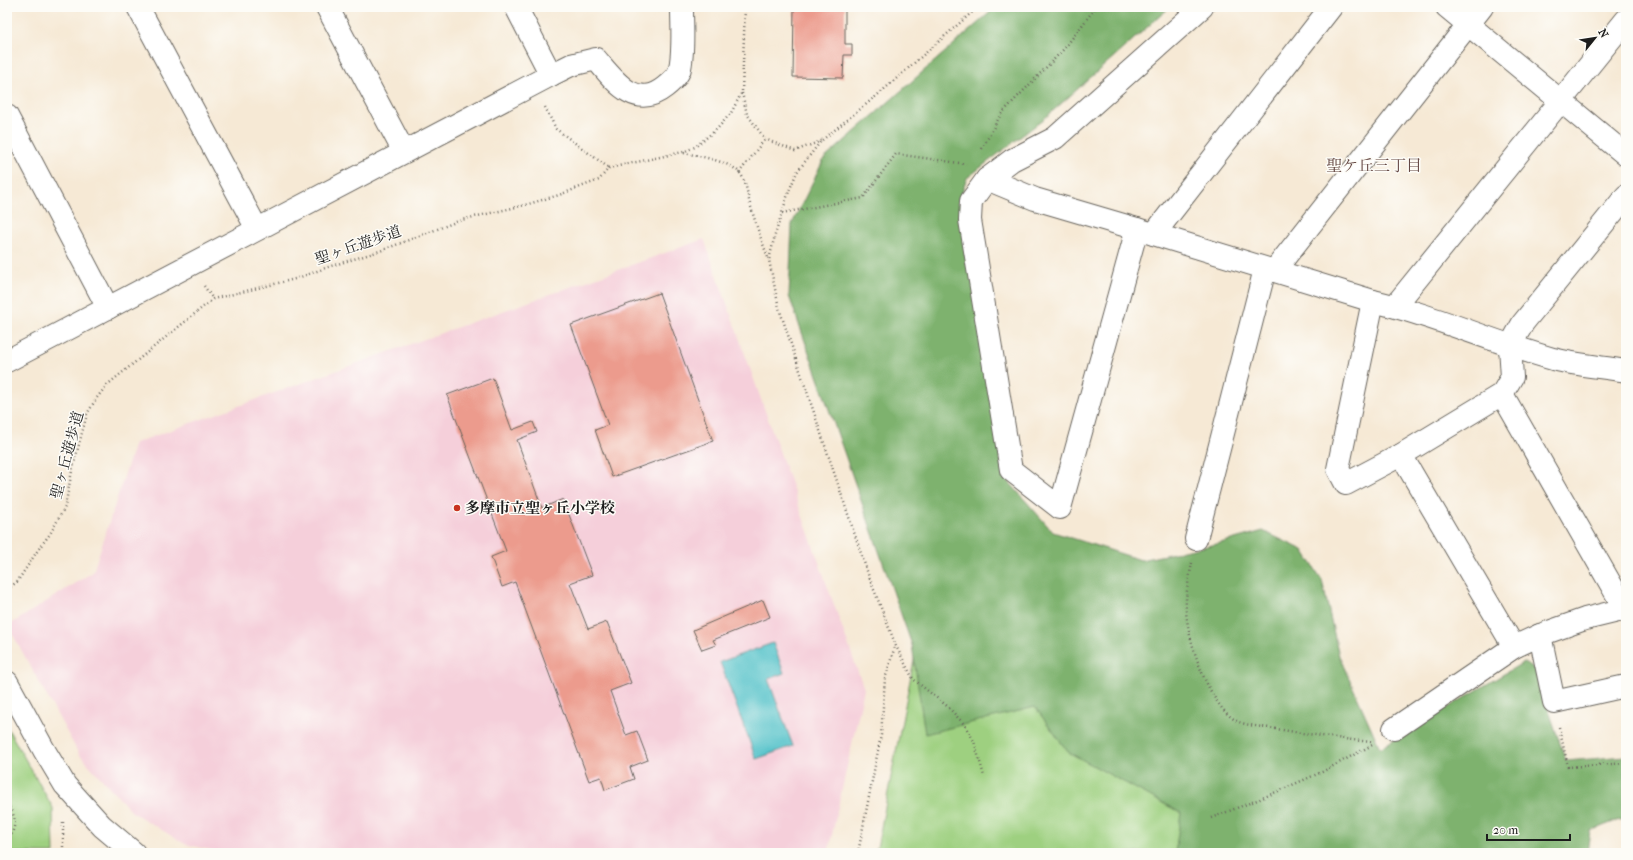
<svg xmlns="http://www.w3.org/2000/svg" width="1633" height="860" font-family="'IM FELL French Canon','Noto Serif JP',serif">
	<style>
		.built { fill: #f5cfda }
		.green { fill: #9ed080; stroke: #5d764e }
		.forest { fill: #7eb26e; stroke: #4d6745 }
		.water { fill: #56c3ca; stroke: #397073 }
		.building { fill: #ec9b8d }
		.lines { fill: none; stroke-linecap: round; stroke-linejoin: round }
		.minor-casing { stroke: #68645d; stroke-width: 24 }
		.path { stroke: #68645d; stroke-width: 2.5; stroke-dasharray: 1 3; stroke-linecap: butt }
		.minor { stroke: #fff; stroke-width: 22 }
		.poi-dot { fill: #c8321e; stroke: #fdfcf7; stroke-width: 1.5 }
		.labels { text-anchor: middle; stroke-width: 3; stroke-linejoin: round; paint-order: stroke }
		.street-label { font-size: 15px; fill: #1c1c1c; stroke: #fdfcf7 }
		.poi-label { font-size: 15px; font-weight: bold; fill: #1c1c1c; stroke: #fdfcf7; text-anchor: start }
		.neighbourhood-label { font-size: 16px; fill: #654844; stroke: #fdfcf7 }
	</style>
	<rect width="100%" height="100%" fill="#fdfcf7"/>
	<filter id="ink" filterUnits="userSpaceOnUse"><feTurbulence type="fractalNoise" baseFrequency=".025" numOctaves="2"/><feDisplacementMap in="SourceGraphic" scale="8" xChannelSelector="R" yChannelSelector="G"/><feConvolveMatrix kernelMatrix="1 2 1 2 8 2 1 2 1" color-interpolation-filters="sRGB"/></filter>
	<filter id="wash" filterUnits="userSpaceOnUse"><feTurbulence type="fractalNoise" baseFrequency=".012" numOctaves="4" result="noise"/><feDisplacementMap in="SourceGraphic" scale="16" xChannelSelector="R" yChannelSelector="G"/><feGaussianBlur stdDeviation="0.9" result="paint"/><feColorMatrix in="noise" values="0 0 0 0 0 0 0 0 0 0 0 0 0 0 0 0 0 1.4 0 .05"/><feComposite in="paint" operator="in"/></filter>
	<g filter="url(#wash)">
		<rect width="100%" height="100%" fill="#f6e9d5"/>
		<polygon class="built" points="704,239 864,689 828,853 223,853 185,844 132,812 79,754 8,626 93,572 135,443"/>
		<g class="green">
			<polygon points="915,655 1316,794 1319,853 876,853"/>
			<polygon points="7,727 53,808 54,853 7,853"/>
		</g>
		<polygon class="forest" points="996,7 1170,7 1045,118 967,178 961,196 1003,475 1053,532 1141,560 1217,544 1263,531 1303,550 1322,580 1339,656 1380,748 1524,662 1535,670 1566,761 1626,756 1626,819 1616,821 1590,831 1587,853 1175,853 1181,813 1068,752 1035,707 925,734 912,645 789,296 792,224 824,159"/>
		<polygon class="water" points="773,643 784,673 768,679 793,746 756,759 720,662"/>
		<g id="blocks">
			<g class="building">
				<polygon points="794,7 845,7 845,44 852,44 852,55 844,55 843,78 793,77"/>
				<polygon points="659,293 713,441 612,477 595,430 608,425 571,325"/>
				<polygon points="493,378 512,430 533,422 537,432 517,440 542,508 563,499 592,575 570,583 588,629 607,622 631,683 610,691 626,735 637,731 648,760 630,767 634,779 605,790 601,777 589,781 515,582 502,587 491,557 506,551 447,395"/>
				<polygon points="763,600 770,617 713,640 716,645 702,650 693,630"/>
			</g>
		</g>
	</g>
	<g filter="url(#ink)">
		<use href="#blocks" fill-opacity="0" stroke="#68645d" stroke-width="1"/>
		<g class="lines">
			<g class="minor-casing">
				<g id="minor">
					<polyline points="138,7 257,229"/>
					<polyline points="327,7 404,152"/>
					<polyline points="1447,7 1626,155"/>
					<path d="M551 75 571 65 596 59C614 80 635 111 665 87 670 83 679 75 680 68 684 49 682 27 682 7"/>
					<polyline points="7,116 108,308"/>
					<path d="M987 179 1035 199 1137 229 1373 301C1434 315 1492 342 1553 359 1577 365 1602 367 1626 371"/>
					<polyline points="1137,229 1060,508 1011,470 970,220 971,201 987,179 1012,160 1055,138 1202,7"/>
					<polyline points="1154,234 1331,7"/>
					<polyline points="1274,271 1482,7"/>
					<polyline points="1373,301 1338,469 1346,484 1401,455 1502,394 1512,377 1510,346 1523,323 1626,196"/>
					<polyline points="1395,306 1626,20"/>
					<polyline points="7,361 551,75 516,7"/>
					<polyline points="1502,394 1625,609"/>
					<polyline points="1401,455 1514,647"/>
					<polyline points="1196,539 1265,269"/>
					<polyline points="1540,635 1554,702 1626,686"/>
					<polyline points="7,682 44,750 65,785 102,826 134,853"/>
					<polyline points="1394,729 1514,647 1540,635 1585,619 1626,609"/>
				</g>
			</g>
			<g class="path">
				<polyline points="978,7 880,93 821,141 797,172 789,191 775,235 769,260 779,308 869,577 896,646 913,679 947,706 964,724 974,741 984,776"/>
				<polyline points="742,93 747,114 765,139 795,151 821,141"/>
				<polyline points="545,107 556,129 609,168"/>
				<polyline points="982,149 1001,114 1064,49 1096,7"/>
				<path d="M684 153C699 156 728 161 739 172 747 181 747 196 751 207 756 225 762 242 769 260"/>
				<polyline points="739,173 765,139"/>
				<polyline points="782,213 863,198 896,154 966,164"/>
				<polyline points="204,286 213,299"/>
				<path d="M1192 563C1189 579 1185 595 1186 611 1188 641 1209 707 1237 721 1247 726 1265 727 1276 729 1308 734 1340 739 1372 742"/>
				<polyline points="7,589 17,582 40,547 50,534 65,507 72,471 87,414 96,399 107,385 213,299 295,279 331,266 380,251 461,220 525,205 559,195 599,180 609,168 683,152 695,147 717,129 731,113 742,92 745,7"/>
				<polyline points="1559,727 1568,767 1626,763"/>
				<path d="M7 804C19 820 15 827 7 844"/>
				<polyline points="1211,818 1260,799 1322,772 1374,744"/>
				<polyline points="63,822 63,853"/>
				<polyline points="858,853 881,735 885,679 895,646"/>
			</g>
			<use href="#minor" class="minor"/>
		</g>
	</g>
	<circle class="poi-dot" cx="457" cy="508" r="4"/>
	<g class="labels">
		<g class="street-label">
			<text transform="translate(358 245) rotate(-19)" y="5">聖ヶ丘遊歩道</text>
			<text transform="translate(67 455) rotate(-75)" y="5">聖ヶ丘遊歩道</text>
		</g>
		<g class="poi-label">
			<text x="465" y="513">多摩市立聖ヶ丘小学校</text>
		</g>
		<g class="neighbourhood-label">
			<text x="1374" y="171">聖ケ丘三丁目</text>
		</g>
	</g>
	<rect width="1633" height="860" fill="none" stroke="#fdfcf7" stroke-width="24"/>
	<g transform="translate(1595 38) rotate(60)" stroke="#fdfcf7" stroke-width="3" paint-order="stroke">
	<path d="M0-3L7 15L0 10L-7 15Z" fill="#1c1c1c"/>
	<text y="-6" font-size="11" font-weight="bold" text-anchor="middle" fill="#1c1c1c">N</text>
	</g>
	<path d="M1487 834v6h83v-6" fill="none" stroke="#1c1c1c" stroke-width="2"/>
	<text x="1493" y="834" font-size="12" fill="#1c1c1c" stroke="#fdfcf7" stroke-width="3" paint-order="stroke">20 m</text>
</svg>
